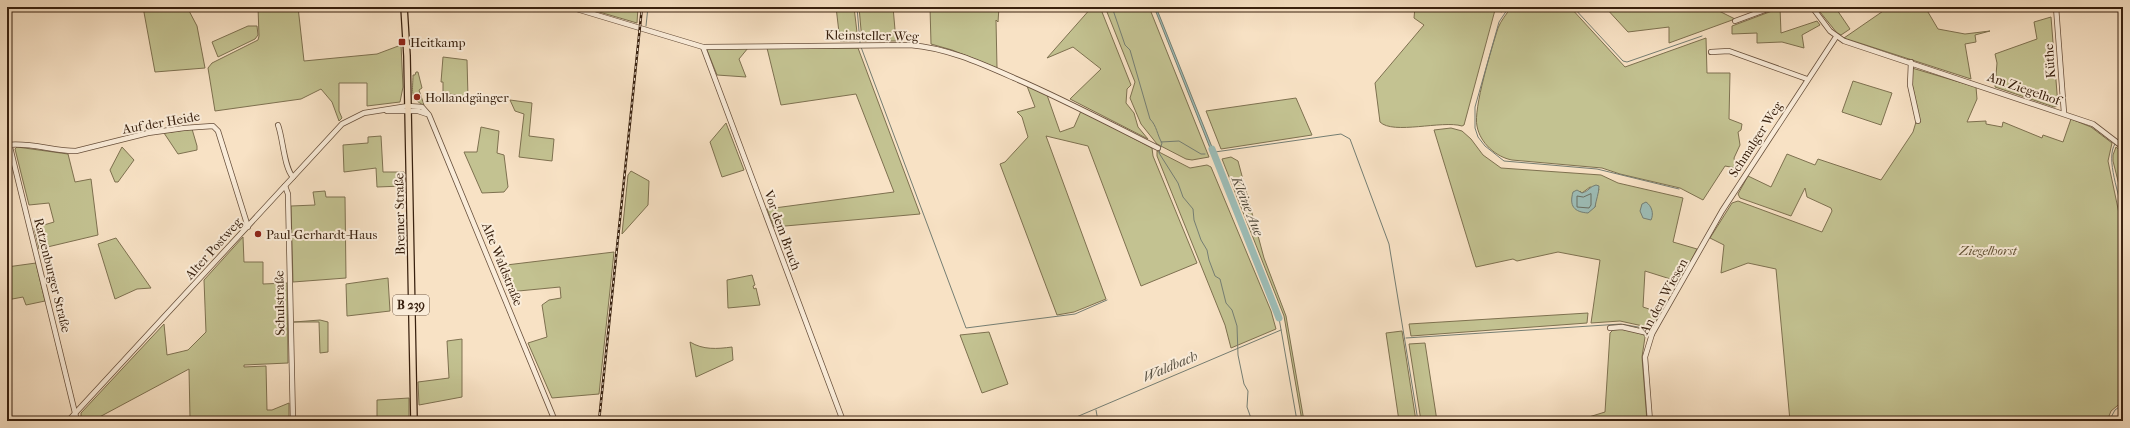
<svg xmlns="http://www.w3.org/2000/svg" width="2130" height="428" font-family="'IM FELL French Canon',serif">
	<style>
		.green { fill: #c3c291; stroke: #7e7150; fill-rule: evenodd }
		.water { fill: #9dbdb7; stroke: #757e73 }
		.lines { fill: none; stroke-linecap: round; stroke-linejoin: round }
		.shore { stroke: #6a6e62; stroke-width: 1 }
		.stream { stroke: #757e73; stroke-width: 1 }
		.river { stroke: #9dbdb7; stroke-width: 7 }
		.minor-casing { stroke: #68503c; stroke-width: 6 }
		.major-casing { stroke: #38200e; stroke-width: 8 }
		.minor { stroke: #faecd9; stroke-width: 4.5 }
		.major { stroke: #f8e2c5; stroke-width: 5.5 }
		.rail-casing { stroke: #38200e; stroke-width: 2.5 }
		.rail { stroke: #faecd9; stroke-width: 1; stroke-dasharray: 3; stroke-linecap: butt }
		.poi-dot { fill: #8f2418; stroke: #faecd9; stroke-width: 1.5 }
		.labels { text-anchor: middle; stroke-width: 4; stroke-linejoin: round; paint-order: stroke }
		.shield { fill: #faecd9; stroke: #725d4b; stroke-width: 1 }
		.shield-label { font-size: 12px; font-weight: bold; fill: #38200e }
		.street-label { font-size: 13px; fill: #38200e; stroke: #faecd9 }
		.poi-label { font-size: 13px; fill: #38200e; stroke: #faecd9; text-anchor: start }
		.park-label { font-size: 13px; font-style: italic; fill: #625135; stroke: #faecd9 }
		.water-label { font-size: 14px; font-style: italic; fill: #564f41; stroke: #faecd9 }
	</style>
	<rect width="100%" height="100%" fill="#f8e2c5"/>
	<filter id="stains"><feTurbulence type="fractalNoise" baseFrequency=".005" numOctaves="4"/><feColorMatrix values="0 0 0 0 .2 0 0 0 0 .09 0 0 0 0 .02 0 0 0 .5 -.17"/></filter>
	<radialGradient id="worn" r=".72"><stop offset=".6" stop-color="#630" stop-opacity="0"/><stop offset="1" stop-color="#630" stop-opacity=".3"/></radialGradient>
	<g class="green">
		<polygon points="143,7 187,7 197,26 205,68 155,72"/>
		<polygon points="258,7 298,7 304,61 377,54 401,45 403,87 400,102 367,106 367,83 339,83 339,111 342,118 339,121 332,102 321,89 301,99 215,111 208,68 212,63 258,40 259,36"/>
		<polygon points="582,7 638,7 637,23"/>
		<polygon points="836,7 854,7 858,41 840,41"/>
		<polygon points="859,7 893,7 896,41 862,41"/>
		<polygon points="930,7 999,7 998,22 996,20 997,68 952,50 931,44"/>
		<polygon points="1092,7 1100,7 1131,85 1127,89 1126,103 1134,113 1138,127 1148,139 1070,99 1101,69 1073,47 1047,58"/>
		<polygon points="1105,7 1149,7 1209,157 1192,160 1186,159 1157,144 1141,124 1130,98 1135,82"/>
		<path d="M1415 7H1506L1502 12 1495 10 1464 125 1462 126C1442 120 1393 135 1380 122L1375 83 1424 25 1414 18Z"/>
		<path d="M1511 7H1570L1625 67 1706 38 1707 73H1730L1729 119 1742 124 1741 130 1738 132 1740 145 1734 158 1736 168 1725 166 1703 200 1680 188 1620 174 1602 168 1512 160C1496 157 1480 143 1477 126 1473 109 1492 47 1498 28 1501 20 1507 14 1511 7Z"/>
		<polygon points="1605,7 1711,7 1735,19 1669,43 1669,27 1628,32"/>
		<polygon points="1816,7 1835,7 1850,29 1841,35 1837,33"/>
		<polygon points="1889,7 1925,7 1938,29 1965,34 1990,31 1975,35 1976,42 1965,44 1971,79 1844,38"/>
		<polygon points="1780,8 1781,33 1817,21 1820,25 1802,35 1804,48 1782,42 1757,43 1757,33 1732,34 1732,26"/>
		<polygon points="2051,17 2058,106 2054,107 1995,87 1997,63 1995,54 2037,39 2034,22"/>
		<polygon points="248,26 257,26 258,35 255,39 218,57 212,42"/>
		<polygon points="708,48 748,48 739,59 746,77 717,75 707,50"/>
		<polygon points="767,48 858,48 920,214 774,227 767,209 894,192 856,94 781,105"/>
		<polygon points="443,57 467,60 468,97 443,93 443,82 441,82"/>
		<polygon points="1912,68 1976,87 1977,99 1967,122 1986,121 1986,124 2002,127 2003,122 2042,138 2043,135 2063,142 2071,119 2091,127 2112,143 2108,161 2121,223 2123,223 2123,401 2111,411 2107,421 1790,421 1776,269 1748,263 1721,273 1724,245 1710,238 1732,203 1738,201 1822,232 1832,211 1831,208 1807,197 1805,188 1791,216 1740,198 1738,194 1748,176 1771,187 1787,154 1815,165 1818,159 1881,180 1913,132 1916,122 1919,122 1912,84"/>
		<path d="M416 72H418L422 88 419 90 424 105C409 99 413 90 413 75H415Z"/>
		<polygon points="1853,81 1892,93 1881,125 1842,112"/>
		<polygon points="1027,86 1047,95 1060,132 1074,127 1081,111 1152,148 1153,156 1197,263 1141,286 1088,146 1046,136 1106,299 1074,312 1057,315 1000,164 1005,162 1028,137 1022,117 1017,112 1035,107"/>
		<polygon points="1296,98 1312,135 1221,149 1206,111"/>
		<polygon points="510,100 532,103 529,136 554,139 552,161 519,157 524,114 515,111"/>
		<polygon points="726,123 744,170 722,177 710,142"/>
		<polygon points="481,127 499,131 497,153 504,155 508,187 504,192 482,193 464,152 477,152"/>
		<path d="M1451 128 1462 131 1471 139 1483 155 1501 168 1601 175 1618 183 1683 198 1673 242 1697 249 1680 282 1645 271 1643 307 1661 313 1652 328 1620 321 1591 323 1600 260 1558 252 1517 261 1513 259 1476 267 1434 130ZM1590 187 1599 189 1596 197 1595 207 1580 191 1582 193Z"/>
		<polygon points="192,129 197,146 197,150 178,154 164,133"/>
		<polygon points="381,136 383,172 404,172 404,186 377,187 376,168 344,172 343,145 368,143 368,137"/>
		<polygon points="17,147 68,154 75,182 91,179 98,235 39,249 34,228 54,222 49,203 29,205 15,149"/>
		<polygon points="122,147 134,160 118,182 115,182 110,170"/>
		<polygon points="2116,147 2123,153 2123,201 2113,161 2113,155"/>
		<polygon points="1157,151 1190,168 1207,165 1211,167 1271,311 1276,329 1231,348 1225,325 1157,156"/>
		<polygon points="1231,157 1238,161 1264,258 1286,316 1304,421 1302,421 1284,316 1222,159"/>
		<polygon points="631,171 649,181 648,205 622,234 628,175"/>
		<polygon points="325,191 326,197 345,197 346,278 293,282 291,206 315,205 313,192"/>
		<polygon points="243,237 244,262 263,262 263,284 287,283 288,363 244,365 244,367 266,366 267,410 272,410 289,403 289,421 185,421 190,418 189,369 92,421 81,421 81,413 164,324 167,355 188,350 206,332 204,280"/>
		<polygon points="116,238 151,288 137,289 115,299 98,244"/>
		<polygon points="614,252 599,394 552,398 528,343 547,337 542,305 549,300 561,298 560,287 508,292 498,266"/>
		<polygon points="36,263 45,301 26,305 23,297 7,300 7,267"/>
		<polygon points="752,275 755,285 753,286 754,289 756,288 760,305 728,308 727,280"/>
		<polygon points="388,278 390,311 347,316 346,284"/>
		<polygon points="1588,313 1587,323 1411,336 1409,324"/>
		<polygon points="320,320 328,322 328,352 320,353 319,322 294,322"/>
		<polygon points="1622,329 1643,334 1645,337 1642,357 1647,421 1576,421 1605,412 1610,333 1613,330"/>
		<polygon points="1402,331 1416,421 1399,421 1386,333"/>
		<polygon points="989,332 1008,384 982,393 960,335"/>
		<polygon points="462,339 462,397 419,405 418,382 449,378 447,341"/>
		<path d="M690 342C703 350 717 349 732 347L733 360 696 377Z"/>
		<polygon points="1425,343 1437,421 1421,421 1409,344"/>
		<polygon points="409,398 409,421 377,421 377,400"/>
	</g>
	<g class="water">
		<polygon points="1154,7 1156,7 1216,157 1214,158"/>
		<path d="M1596 185 1599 186C1599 193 1596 200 1595 207L1588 213C1574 212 1569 206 1573 192L1577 190 1582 193C1588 192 1590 186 1596 185Z"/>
		<path d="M1646 202C1652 206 1654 214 1651 220L1643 218 1640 211 1642 204Z"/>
	</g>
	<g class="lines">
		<polygon class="shore" points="1591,194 1591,205 1589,208 1577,207 1577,196 1583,197"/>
		<g class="stream">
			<polyline points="857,7 860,43"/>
			<path d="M1112 7 1125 45 1130 50 1150 119C1157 126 1157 135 1162 143L1159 153 1178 183 1183 197 1193 209 1194 220 1201 240 1207 250 1209 260 1215 276 1220 279 1226 303 1232 310 1237 326 1238 355 1244 384 1248 391 1247 407 1252 421"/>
			<polyline points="1308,7 1308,11"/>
			<polyline points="1509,7 1499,22 1475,107 1475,128 1478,137 1485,146 1504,161 1597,169 1679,189"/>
			<polyline points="1573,7 1623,61 1627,62 1702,36"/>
			<polyline points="646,26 648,7"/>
			<polyline points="861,47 966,328 1075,314 1107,300"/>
			<polyline points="2117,141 2123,131"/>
			<polyline points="1161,142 1179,141 1201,154 1205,154"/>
			<path d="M2115 144C2105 158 2120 196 2123 215"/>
			<polyline points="1215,152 1341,134 1350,139 1389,244 1418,421"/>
			<polyline points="1279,318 1297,421"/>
			<polyline points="1406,338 1621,324 1649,329"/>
			<polyline points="1096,410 1098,421"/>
			<polyline points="1067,421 1281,330"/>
			<polyline points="2109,421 2115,410 2123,404"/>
		</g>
		<polyline class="river" points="1212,149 1279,318"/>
		<g class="minor-casing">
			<g id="minor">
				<path d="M570 7 703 47 910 45C947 48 980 63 1014 78 1063 99 1110 124 1158 148"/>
				<polyline points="1812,7 1830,31 1844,41 2093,124 2123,147"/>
				<polyline points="2056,7 2064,113"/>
				<polyline points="1735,21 1773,7"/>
				<polyline points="703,47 843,421"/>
				<polyline points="1711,52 1729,51 1807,79"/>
				<polyline points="1911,62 1910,85 1918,121"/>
				<polyline points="387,111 418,111 427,114"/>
				<path d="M278 125C283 138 284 168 293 177"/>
				<polyline points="7,135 77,421"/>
				<path d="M7 145C30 142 53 151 76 151L148 133 184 128 213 126 218 131 248 227"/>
				<polyline points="285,186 288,194 293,421"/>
				<polyline points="1610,328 1622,327 1652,334"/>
				<polyline points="68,421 342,124 364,113 408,106 422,107 429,115 555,421"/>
				<polyline points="1650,421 1645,357 1652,334 1722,211 1836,37"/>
			</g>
		</g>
		<g class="major-casing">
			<polyline id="major" points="404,7 407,56 414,421"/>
		</g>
		<use href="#minor" class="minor"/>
		<use href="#major" class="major"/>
		<g class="rail-casing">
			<polyline id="rail" points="599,421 642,7"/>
		</g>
		<use href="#rail" class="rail"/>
	</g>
	<g class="poi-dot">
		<rect x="398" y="38" width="8" height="8" rx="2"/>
		<circle cx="417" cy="97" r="4"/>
		<circle cx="258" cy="234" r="4"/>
	</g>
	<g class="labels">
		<rect class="shield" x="393" y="295" width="36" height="20" rx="3"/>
		<g class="shield-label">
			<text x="411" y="309">B 239</text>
		</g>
		<g class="street-label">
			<text transform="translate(872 35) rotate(1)" y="5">Kleinsteller Weg</text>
			<text transform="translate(2049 61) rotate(-94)" y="5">Küthe</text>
			<text transform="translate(2024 88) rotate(19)" y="5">Am Ziegelhof</text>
			<text transform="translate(161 122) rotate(-10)" y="5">Auf der Heide</text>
			<text transform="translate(1755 139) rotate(-57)" y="5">Schmalger Weg</text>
			<text transform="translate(399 214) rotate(-91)" y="5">Bremer Straße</text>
			<text transform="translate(783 230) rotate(70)" y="5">Vor dem Bruch</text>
			<text transform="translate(213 248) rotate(-48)" y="5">Alter Postweg</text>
			<text transform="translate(503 264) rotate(68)" y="5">Alte Waldstraße</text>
			<text transform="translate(53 275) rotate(76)" y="5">Ratzenburger Straße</text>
			<text transform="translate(1663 296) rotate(-61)" y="5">An den Wiesen</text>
			<text transform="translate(279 303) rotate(-91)" y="5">Schulstraße</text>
		</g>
		<g class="poi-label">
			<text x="410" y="47">Heitkamp</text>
			<text x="425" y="102">Hollandgänger</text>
			<text x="266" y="239">Paul-Gerhardt-Haus</text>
		</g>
		<g class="park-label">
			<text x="1988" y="255">Ziegelhorst</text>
		</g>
		<g class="water-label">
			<text transform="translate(1248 206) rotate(68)" y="5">Kleine Aue</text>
			<text transform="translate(1170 366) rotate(-23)" y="5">Waldbach</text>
		</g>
	</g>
	<rect width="2130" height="428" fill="none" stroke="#f8e2c5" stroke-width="24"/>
	<rect x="8" y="8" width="2114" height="412" fill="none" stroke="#38200e" stroke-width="2"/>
	<rect x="12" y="12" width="2106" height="404" fill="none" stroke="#38200e"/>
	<rect width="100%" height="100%" filter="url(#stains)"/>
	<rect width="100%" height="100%" fill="url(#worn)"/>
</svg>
